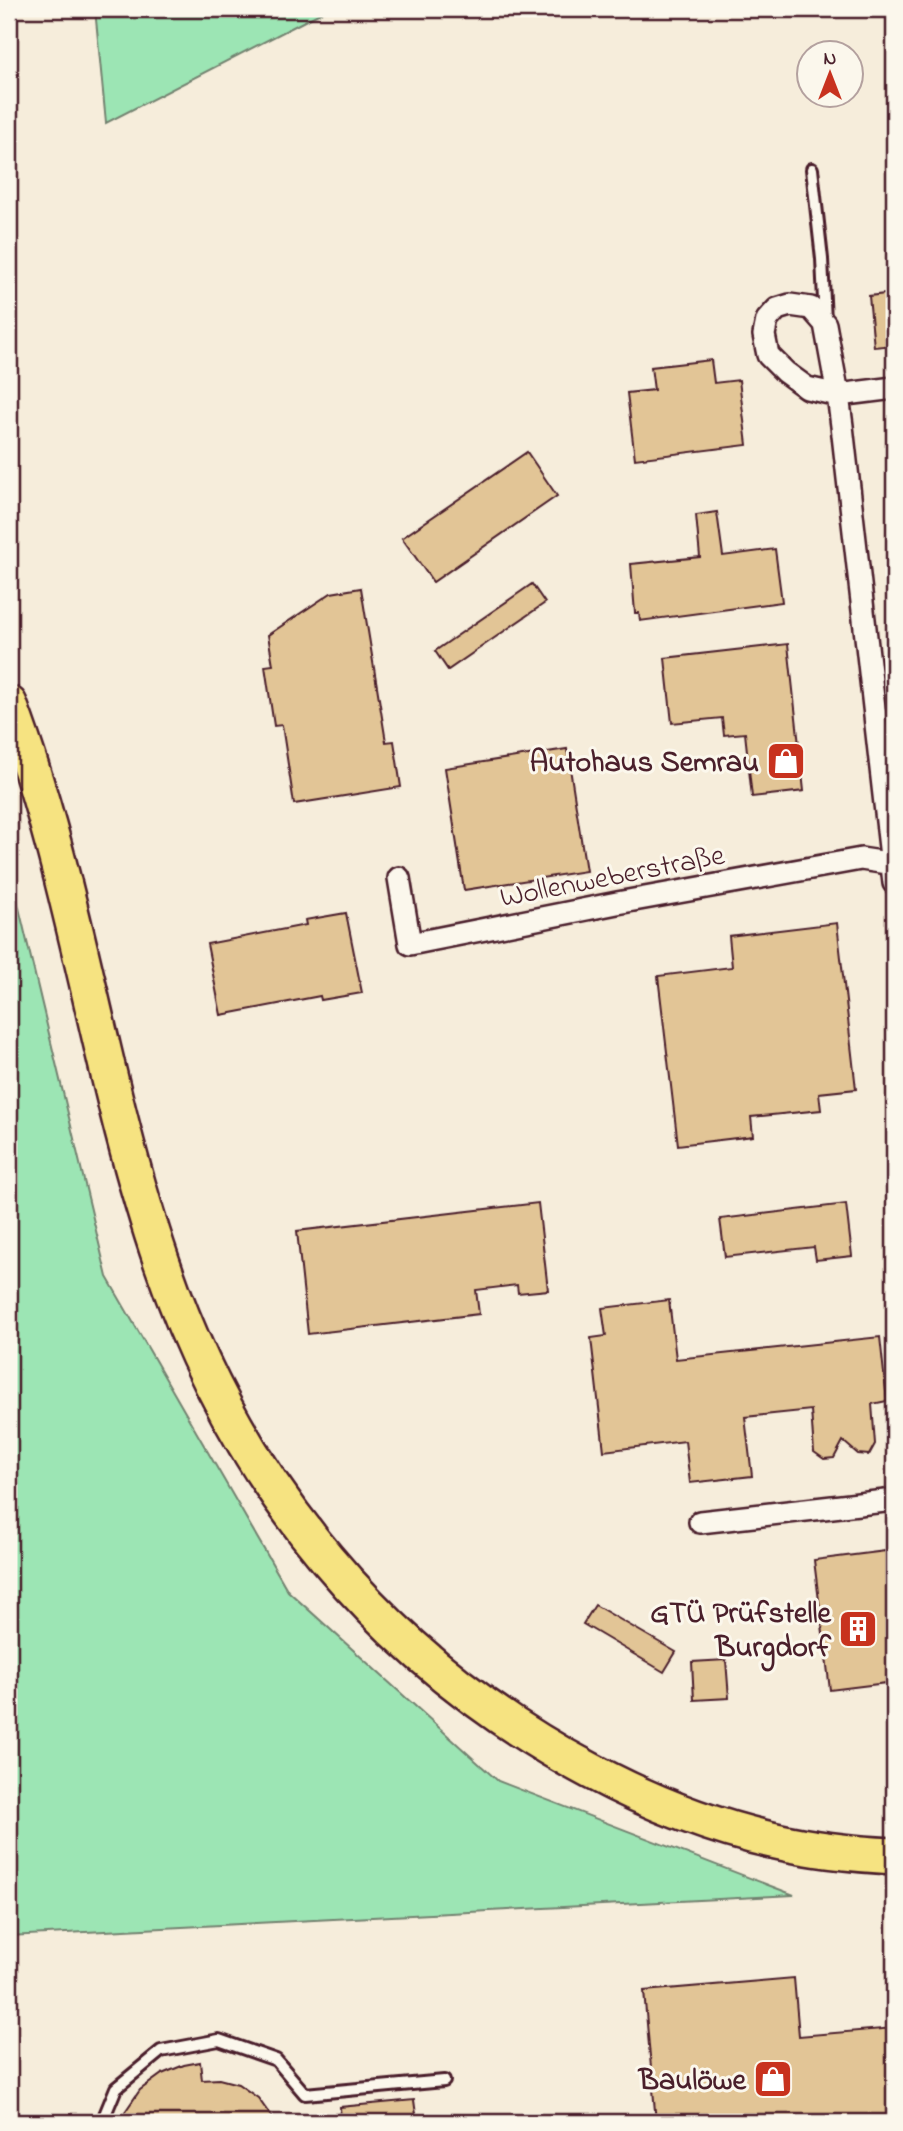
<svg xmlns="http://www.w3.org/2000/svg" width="903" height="2131" font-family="'Indie Flower',sans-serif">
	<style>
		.green { fill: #9ce5b4; stroke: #738270; stroke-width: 2 }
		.building { fill: #e2c596; stroke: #4a1f2b; stroke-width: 2 }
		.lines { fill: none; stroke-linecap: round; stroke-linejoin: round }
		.lane-casing { stroke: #4a1f2b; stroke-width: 16 }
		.street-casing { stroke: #4a1f2b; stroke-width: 26 }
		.primary-casing { stroke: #4a1f2b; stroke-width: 40 }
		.lane { stroke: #fbf7ec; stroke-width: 10 }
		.street { stroke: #fbf7ec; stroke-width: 21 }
		.primary { stroke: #f6e381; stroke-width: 35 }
		.labels { text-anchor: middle; stroke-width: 6; stroke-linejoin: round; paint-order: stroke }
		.poi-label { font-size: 30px; font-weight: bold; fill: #4a1f2b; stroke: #fbf7ec; text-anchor: end }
		.street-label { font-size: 30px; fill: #4a1f2b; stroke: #fbf7ec }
	</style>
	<rect width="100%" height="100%" fill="#f6eddb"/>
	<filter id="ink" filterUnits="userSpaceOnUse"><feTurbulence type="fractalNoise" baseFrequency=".0143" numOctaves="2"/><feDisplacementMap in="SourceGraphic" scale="14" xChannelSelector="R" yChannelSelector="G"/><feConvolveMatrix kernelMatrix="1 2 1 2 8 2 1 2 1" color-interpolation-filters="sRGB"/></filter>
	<g filter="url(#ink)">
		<g class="green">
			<polygon points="95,9 328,9 106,123"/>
			<polygon points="9,866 107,1277 288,1591 498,1781 794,1895 9,1936"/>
		</g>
		<g class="building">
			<polygon points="894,293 894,345 874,347 869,296"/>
			<polygon points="711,360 714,383 739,380 747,445 635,459 627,393 654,390 651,367"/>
			<polygon points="527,452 557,496 433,582 402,538"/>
			<polygon points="717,512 723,556 775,549 782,602 640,621 639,613 635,613 631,564 700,557 696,515"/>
			<polygon points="532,584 545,603 448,670 435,651"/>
			<polygon points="361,588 386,742 394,741 401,787 294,804 282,725 274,726 265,666 273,665 268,635 331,593"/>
			<polygon points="788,644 804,791 752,797 745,733 724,735 722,718 672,723 665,658"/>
			<polygon points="567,749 586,871 464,890 445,768"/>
			<polygon points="346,913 362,993 321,1000 320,996 221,1015 207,944 306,925 305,920"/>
			<polygon points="837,923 856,1089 819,1093 821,1110 751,1117 753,1136 678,1145 658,976 732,967 729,936"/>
			<polygon points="538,1203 548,1290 518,1293 517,1285 476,1290 479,1314 308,1334 297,1231"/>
			<polygon points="846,1204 852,1256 816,1260 814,1247 725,1257 720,1219"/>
			<polygon points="669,1300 676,1359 880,1337 887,1401 872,1404 875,1444 869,1455 858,1454 843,1441 834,1458 824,1459 814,1452 811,1410 745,1417 752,1476 690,1483 685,1441 604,1451 591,1338 606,1336 602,1308"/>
			<polygon points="894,1550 894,1682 830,1690 814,1560"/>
			<polygon points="595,1605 676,1652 664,1672 583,1624"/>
			<polygon points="726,1660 729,1698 694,1700 692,1662"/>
			<polygon points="794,1978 799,2036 894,2028 894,2122 656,2122 644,1991"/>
			<polygon points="200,2062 202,2080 219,2079 238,2084 258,2098 275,2122 118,2122 140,2090 162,2074 184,2065"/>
			<polygon points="414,2100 417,2122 341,2122 340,2107"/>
		</g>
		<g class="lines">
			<g class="lane-casing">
				<g id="lane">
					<polyline points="812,169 822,259 825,321"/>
					<polyline points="102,2122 116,2088 161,2051 219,2040 276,2060 305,2094 444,2081"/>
				</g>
			</g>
			<g class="street-casing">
				<g id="street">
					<polyline points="894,388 838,395 807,388 785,372 768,355 764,335 767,320 777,309 790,305 811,308 825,324 838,395 842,426 894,883"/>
					<polyline points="399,878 410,944 617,903 861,859 894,864"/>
					<polyline points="700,1522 894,1500"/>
				</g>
			</g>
			<g class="primary-casing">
				<path id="primary" d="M9 704C77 885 99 1080 162 1263 237 1483 384 1662 591 1771 649 1802 712 1827 776 1841 815 1850 855 1854 894 1856"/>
			</g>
			<use href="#lane" class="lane"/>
			<use href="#street" class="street"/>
			<use href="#primary" class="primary"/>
		</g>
	</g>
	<defs>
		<g id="shop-square" transform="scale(2.0125)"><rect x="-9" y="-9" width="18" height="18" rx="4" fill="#c8321e" stroke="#fbf7ec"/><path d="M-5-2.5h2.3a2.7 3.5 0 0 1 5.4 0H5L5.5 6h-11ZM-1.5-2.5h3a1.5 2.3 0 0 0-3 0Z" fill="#fff"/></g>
		<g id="building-square" transform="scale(2.0125)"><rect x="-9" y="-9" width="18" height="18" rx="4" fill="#c8321e" stroke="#fbf7ec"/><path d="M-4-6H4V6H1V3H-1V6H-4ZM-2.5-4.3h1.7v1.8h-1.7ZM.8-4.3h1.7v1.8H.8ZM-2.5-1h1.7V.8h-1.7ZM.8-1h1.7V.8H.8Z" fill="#fff"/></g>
	</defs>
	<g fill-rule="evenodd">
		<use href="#shop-square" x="786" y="761"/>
		<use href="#building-square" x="858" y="1629"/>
		<use href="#shop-square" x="773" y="2079"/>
	</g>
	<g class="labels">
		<g class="poi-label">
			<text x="759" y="771">Autohaus Semrau</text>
			<text x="831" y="1622">GTÜ Prüfstelle<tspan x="831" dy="34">Burgdorf</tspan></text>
			<text x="746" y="2089">Baulöwe</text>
		</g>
		<g class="street-label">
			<text transform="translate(612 875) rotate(-11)" y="10">Wollenweberstraße</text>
		</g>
	</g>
	<rect width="903" height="2131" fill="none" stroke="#fbf7ec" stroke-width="35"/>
	<rect x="18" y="18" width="868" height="2096" fill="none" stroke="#4a1f2b" stroke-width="2.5" filter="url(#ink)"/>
	<g transform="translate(830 74)"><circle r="33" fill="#fbf7ec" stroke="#b4a19f" stroke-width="2"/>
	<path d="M0-5L12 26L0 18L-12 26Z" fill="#c8321e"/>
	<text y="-10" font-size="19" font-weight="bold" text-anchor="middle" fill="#4a1f2b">N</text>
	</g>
</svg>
